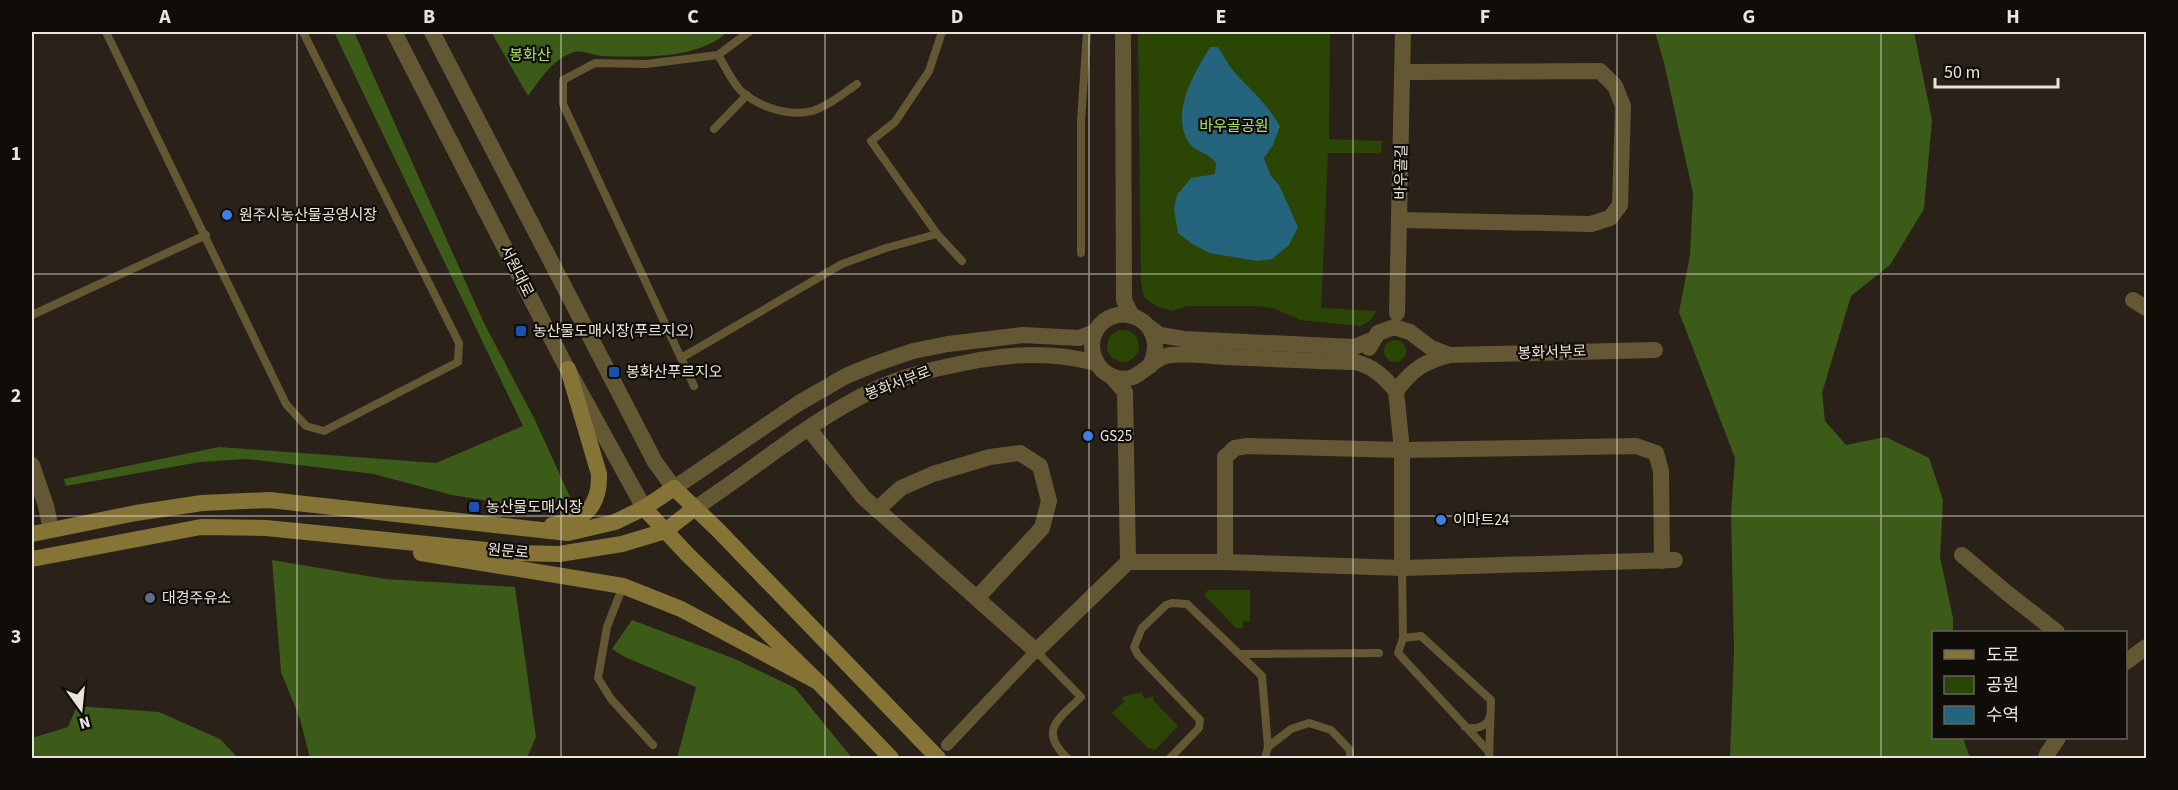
<svg xmlns="http://www.w3.org/2000/svg" width="2178" height="790" font-family="'Source Sans 3','Noto Sans KR',sans-serif">
	<style>
		.green { fill: #2a4504 }
		.forest { fill: #3c5a18 }
		.water { fill: #24647c }
		.lines { fill: none; stroke-linecap: round; stroke-linejoin: round }
		.service { stroke: #635833; stroke-width: 8 }
		.pedestrian { stroke: #635833; stroke-width: 12 }
		.minor { stroke: #635833; stroke-width: 16 }
		.tertiary { stroke: #635833; stroke-width: 16 }
		.secondary { stroke: #867437; stroke-width: 16 }
		.grid { fill: none; stroke: #e9e4dd; stroke-width: 1.5; stroke-opacity: 0.55 }
		.shop-dot { fill: #3f7fe0; stroke: #100c08; stroke-width: 2 }
		.transit-dot { fill: #1a4fb4; stroke: #100c08; stroke-width: 2 }
		.service-dot { fill: #5c6f8a; stroke: #100c08; stroke-width: 2 }
		.labels { text-anchor: middle; stroke-width: 4.5; stroke-linejoin: round; paint-order: stroke }
		.park-label { font-size: 15px; fill: #aae170; stroke: #100c08 }
		.street-label { font-size: 15px; fill: #e9e4dd; stroke: #100c08 }
		.poi-label { font-size: 15px; fill: #e9e4dd; stroke: #100c08; text-anchor: start }
		.neatline { fill: none; stroke: #e9e4dd; stroke-width: 2 }
		.grid-label { font-size: 20px; text-anchor: middle; font-weight: bold; fill: #e9e4dd }
	</style>
	<rect width="100%" height="100%" fill="#2a2219"/>
	<g class="green">
		<polygon points="1138,32 1330,32 1329,139 1382,141 1381,153 1328,153 1321,308 1376,311 1370,321 1360,326 1300,320 1273,308 1257,306 1187,306 1172,311 1156,306 1144,297 1141,283"/>
		<circle cx="1123" cy="346" r="16"/>
		<circle cx="1395" cy="351" r="11"/>
		<polygon points="1208,590 1250,590 1250,621 1243,621 1243,628 1236,628 1204,595"/>
		<polygon points="1142,692 1144,699 1153,696 1154,701 1178,726 1155,750 1148,748 1112,713 1124,702 1122,697"/>
	</g>
	<g class="forest">
		<polygon points="334,32 354,32 484,323 535,420 570,497 544,508 501,503 452,495 374,474 247,459 200,462 66,486 64,479 219,447 436,463 523,426"/>
		<path d="M491 32H727C699 60 639 57 602 56 593 55 582 50 574 52 552 59 541 79 528 96Z"/>
		<polygon points="1655,32 1914,32 1932,120 1924,209 1890,265 1851,296 1822,393 1825,421 1846,445 1886,437 1929,458 1943,500 1940,557 1953,618 1953,632 1934,632 1934,738 1963,738 1970,758 1730,758 1734,650 1731,514 1735,458 1679,312 1690,255 1693,193 1664,63"/>
		<polygon points="272,560 385,579 515,587 536,737 527,758 310,758 300,719 281,672"/>
		<polygon points="632,620 735,659 795,688 852,758 677,758 696,687 625,657 612,649"/>
		<polygon points="77,706 159,712 220,739 238,758 32,758 32,738 68,727"/>
	</g>
	<path class="water" d="M1210 47H1218C1224 56 1229 67 1237 75 1255 94 1266 103 1280 126L1273 145 1264 158 1271 176 1279 185 1298 227 1289 245 1272 259 1257 261 1209 253 1191 243 1178 233 1174 209 1177 195 1191 178 1215 174 1216 163C1208 152 1196 152 1190 144 1169 114 1194 74 1210 47Z"/>
	<g class="lines">
		<g class="service">
			<polyline points="106,32 286,404 306,426 324,431 458,362 459,343 303,32"/>
			<polyline points="942,32 929,71 895,122 871,141 937,234 962,261"/>
			<path d="M718 55C725 66 732 82 741 91 759 107 789 117 812 111 828 106 843 94 857 84"/>
			<polyline points="714,129 747,95"/>
			<polyline points="1081,253 1081,120 1087,32"/>
			<polyline points="32,315 206,235"/>
			<polyline points="681,358 842,264 886,248 937,234"/>
			<polyline points="694,386 563,104 563,80 595,63 646,64 718,55 749,32"/>
			<polyline points="1402,568 1403,638 1398,653 1489,752"/>
			<polyline points="623,586 607,627 598,678 611,699 653,745"/>
			<polyline points="1403,638 1421,636 1491,700 1489,758"/>
			<path d="M1036 651 1081 697C1059 719 1038 730 1067 758"/>
			<polyline points="1240,654 1379,653"/>
			<path d="M1465 727C1474 730 1481 728 1488 722L1489 718"/>
			<polyline points="1268,747 1291,729 1309,723 1331,730 1350,750 1350,758"/>
			<polyline points="1170,758 1199,728 1200,720 1138,655 1134,647 1142,628 1166,605 1172,603 1187,604 1262,676 1268,747 1265,758"/>
		</g>
		<polyline class="pedestrian" points="947,745 1036,651"/>
		<g class="minor">
			<polyline points="1401,220 1591,224 1610,218 1620,205 1623,106 1615,86 1600,71 1403,72"/>
			<polyline points="2133,300 2146,308"/>
			<polyline points="1397,313 1403,32"/>
			<polyline points="1112,377 1125,392 1128,562"/>
			<polyline points="1396,391 1402,450 1402,568"/>
			<polyline points="809,429 863,497 1036,651 1128,562 1225,562 1402,568 1675,560"/>
			<polyline points="32,465 46,506 51,530"/>
			<polyline points="877,510 901,488 933,474 990,457 1020,453 1040,466 1049,501 1042,528 977,598"/>
			<polyline points="1962,555 2007,593 2057,632"/>
			<polyline points="1225,562 1225,457 1235,448 1247,446 1402,450 1636,446 1656,453 1661,471 1662,561"/>
			<polyline points="2126,662 2146,647"/>
			<polyline points="2046,758 2047,754 2058,738"/>
		</g>
		<g class="tertiary">
			<polyline points="394,32 561,357 644,508"/>
			<polyline points="432,32 655,462 674,488 799,403 846,376 875,364 913,351 948,344 1023,335 1079,338 1095,332"/>
			<polyline points="1123,32 1124,300 1132,316"/>
			<polyline points="1149,327 1160,335 1184,339 1354,347 1372,340"/>
			<polyline points="1369,348 1378,333 1394,327 1410,332 1431,348 1449,355"/>
			<path d="M1150 366C1172 320 1114 296 1095 332 1087 349 1096 371 1114 377 1141 386 1148 357 1171 355 1189 353 1208 356 1226 357 1269 359 1312 361 1355 362 1373 366 1384 377 1396 391 1412 370 1423 362 1449 355L1655 350"/>
			<path d="M695 508C755 469 810 420 874 390 907 374 943 367 979 360 1019 353 1057 352 1096 363"/>
		</g>
		<g class="secondary">
			<polyline points="644,508 687,554 818,682 891,758"/>
			<path d="M552 525C584 520 600 508 599 474L568 369"/>
			<polyline points="32,534 136,513 202,503 269,500 568,533 615,522 644,508 674,488 718,530 938,758"/>
			<polyline points="421,553 623,586 681,609 818,682"/>
			<polyline points="32,559 201,527 266,528 516,553 559,554 622,544 665,531 695,508"/>
		</g>
	</g>
	<path class="grid" d="M297 32V758M561 32V758M825 32V758M1089 32V758M1353 32V758M1617 32V758M1881 32V758M32 274H2146M32 516H2146"/>
	<g class="shop-dot">
		<circle cx="227" cy="215" r="6"/>
		<circle cx="1088" cy="436" r="6"/>
		<circle cx="1441" cy="520" r="6"/>
	</g>
	<g class="transit-dot">
		<rect x="515" y="325" width="12" height="12" rx="3"/>
		<rect x="608" y="366" width="12" height="12" rx="3"/>
		<rect x="468" y="501" width="12" height="12" rx="3"/>
	</g>
	<circle class="service-dot" cx="150" cy="598" r="6"/>
	<g class="labels">
		<g class="park-label">
			<text x="530" y="60">봉화산</text>
			<text x="1234" y="131">바우골공원</text>
		</g>
		<g class="street-label">
			<text transform="translate(1401 172) rotate(-89)" y="5">바우골길</text>
			<text transform="translate(517 271) rotate(63)" y="5">서원대로</text>
			<text transform="translate(1552 352) rotate(-2)" y="5">봉화서부로</text>
			<text transform="translate(898 383) rotate(-21)" y="5">봉화서부로</text>
			<text transform="translate(508 551) rotate(5)" y="5">원문로</text>
		</g>
		<g class="poi-label">
			<text x="239" y="220">원주시농산물공영시장</text>
			<text x="533" y="336">농산물도매시장(푸르지오)</text>
			<text x="626" y="377">봉화산푸르지오</text>
			<text x="1100" y="441">GS25</text>
			<text x="486" y="512">농산물도매시장</text>
			<text x="1453" y="525">이마트24</text>
			<text x="162" y="603">대경주유소</text>
		</g>
	</g>
	<rect width="2178" height="790" fill="none" stroke="#100c08" stroke-width="66"/>
	<rect x="1932" y="631" width="195" height="108" fill="#100c08" stroke="#67625d" stroke-width="1.5"/>
	<rect x="1944" y="650" width="30" height="9" fill="#867437" stroke="#67625d" stroke-width="1.5"/>
	<text x="1986" y="661" font-size="18" fill="#e9e4dd">도로</text>
	<rect x="1944" y="676" width="30" height="18" fill="#2a4504" stroke="#67625d" stroke-width="1.5"/>
	<text x="1986" y="691" font-size="18" fill="#e9e4dd">공원</text>
	<rect x="1944" y="706" width="30" height="18" fill="#24647c" stroke="#67625d" stroke-width="1.5"/>
	<text x="1986" y="721" font-size="18" fill="#e9e4dd">수역</text>
	<g transform="translate(81 709) rotate(165)" stroke="#100c08" stroke-width="4.5" paint-order="stroke">
	<path d="M0-4.5L10 22L0 15L-10 22Z" fill="#e9e4dd"/>
	<text y="-9" font-size="16" font-weight="bold" text-anchor="middle" fill="#e9e4dd">N</text>
	</g>
	<path d="M1935 78v9h123v-9" fill="none" stroke="#e9e4dd" stroke-width="3"/>
	<text x="1944" y="78" font-size="18" fill="#e9e4dd" stroke="#100c08" stroke-width="4.5" paint-order="stroke">50 m</text>
	<rect x="33" y="33" width="2112" height="724" class="neatline"/>
	<g class="grid-label">
		<text x="165" y="23">A</text>
		<text x="429" y="23">B</text>
		<text x="693" y="23">C</text>
		<text x="957" y="23">D</text>
		<text x="1221" y="23">E</text>
		<text x="1485" y="23">F</text>
		<text x="1749" y="23">G</text>
		<text x="2013" y="23">H</text>
		<text x="16" y="160">1</text>
		<text x="16" y="402">2</text>
		<text x="16" y="643">3</text>
	</g>
</svg>
